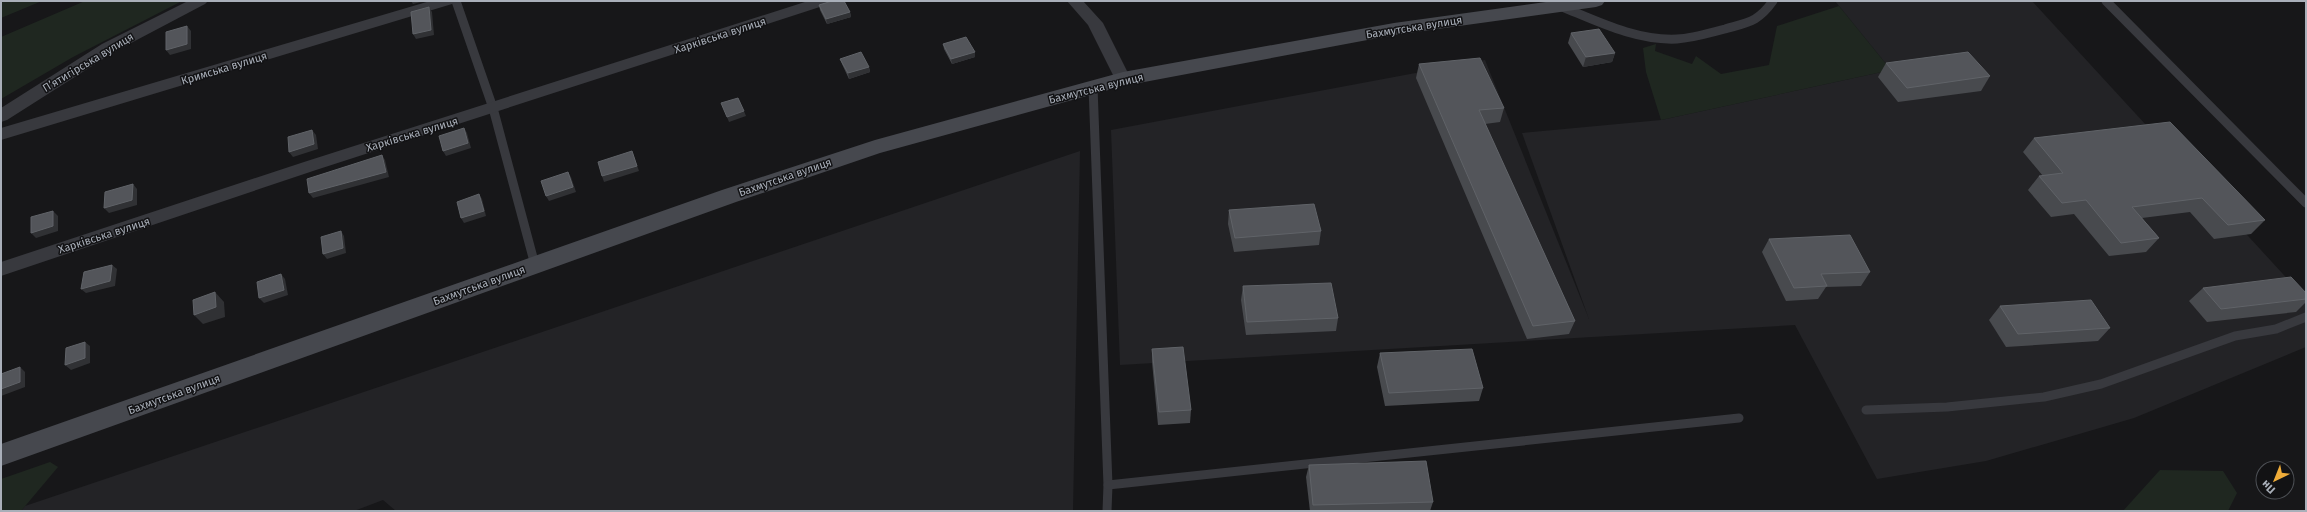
<svg xmlns="http://www.w3.org/2000/svg" width="2307" height="512" font-family="'Fira Sans',sans-serif">
	<style>
		.built { fill: #232326 }
		.green { fill: #1f2720 }
		.lines { fill: none; stroke-linecap: round; stroke-linejoin: round }
		.service { stroke: #38393e; stroke-width: 9 }
		.minor { fill: #38393e; fill-rule: evenodd }
		.secondary { fill: #46484e; fill-rule: evenodd }
		.wall { fill: #484a4e }
		.shaded-wall { fill: #303134 }
		.building { fill: #53555a; stroke: #606368 }
		.labels { text-anchor: middle; stroke-width: 3; stroke-linejoin: round; paint-order: stroke }
		.street-label { font-size: 11px; fill: #a9afb9; stroke: #121214 }
	</style>
	<rect width="100%" height="100%" fill="#171719"/>
	<g class="built">
		<polygon points="1835,1 2032,1 2306,299 2306,347 2134,418 1986,461 1877,479 1795,325 1120,365 1111,130 1485,60 1589,319 1522,133 1661,120 1891,70"/>
		<polygon points="1080,151 1073,511 396,511 383,500 354,511 21,511 25,506"/>
	</g>
	<g class="green">
		<polygon points="5,1 42,1 1,18 1,3"/>
		<polygon points="85,1 182,1 73,57 1,99 1,37"/>
		<polygon points="1839,6 1891,70 1661,120 1646,72 1643,48 1656,44 1655,51 1692,64 1696,56 1721,74 1769,65 1777,26"/>
		<polygon points="50,462 58,467 21,511 1,511 1,479"/>
		<polygon points="2160,470 2223,471 2237,493 2228,511 2123,511"/>
	</g>
	<g class="lines">
		<g class="service">
			<polyline points="456,1 493,108 535,265"/>
			<polyline points="2106,1 2306,203"/>
			<path d="M1560 6C1597 21 1636 41 1677 39 1693 38 1709 33 1725 29 1749 22 1758 22 1773 1"/>
			<polyline points="1093,87 1108,485 1107,511"/>
			<polyline points="1866,410 1947,407 2044,397 2101,384 2235,336 2276,329 2306,317"/>
			<polyline points="1108,485 1739,418"/>
		</g>
		<g class="minor">
			<polygon points="188,1 208,1 205,4 114,52 7,120 1,122 1,108 102,44"/>
			<polygon points="430,1 455,1 452,4 1,140 1,128"/>
			<polygon points="808,1 832,1 829,4 316,170 1,276 1,262 304,162"/>
			<polygon points="1067,1 1083,1 1103,23 1131,79 1129,83 1117,83 1088,25"/>
		</g>
		<polygon class="secondary" points="1553,1 1605,1 1602,5 1596,7 1394,35 1123,86 880,153 736,202 1,466 1,444 722,190 875,140 1123,72 1394,23"/>
	</g>
	<g class="wall">
		<polygon points="819,5 850,12 851,17 827,24 820,10"/>
		<polygon points="1571,33 1615,53 1612,62 1583,67 1568,43"/>
		<polygon points="943,44 975,57 952,64 944,49"/>
		<polygon points="840,59 869,67 870,72 849,79 842,64"/>
		<polygon points="1886,63 1990,76 1981,91 1898,102 1878,77"/>
		<polygon points="1419,64 1504,108 1500,122 1485,124 1575,321 1569,334 1527,339 1416,78"/>
		<polygon points="2034,138 2265,220 2251,234 2214,239 2190,212 2142,218 2159,238 2146,252 2109,256 2074,214 2051,217 2028,190 2039,176 2043,176 2023,152"/>
		<polygon points="1229,210 1321,231 1319,245 1234,252 1228,224"/>
		<polygon points="1769,239 1870,272 1861,286 1826,287 1818,299 1786,301 1762,252"/>
		<polygon points="1243,286 1338,318 1336,331 1246,335 1241,300"/>
		<polygon points="2203,288 2306,293 2306,302 2296,312 2207,322 2189,301"/>
		<polygon points="2000,306 2110,328 2098,341 2006,347 1989,320"/>
		<polygon points="1152,349 1191,410 1190,423 1158,425 1152,362"/>
		<polygon points="1380,353 1483,388 1479,401 1385,406 1377,367"/>
		<polygon points="1309,465 1433,502 1430,511 1310,511 1306,477"/>
	</g>
	<g class="shaded-wall">
		<polygon points="411,1 425,1 413,4"/>
		<polygon points="429,7 432,12 434,35 416,39 413,34"/>
		<polygon points="850,12 851,17 827,24 826,19"/>
		<polygon points="187,26 191,31 191,49 170,55 166,50"/>
		<polygon points="975,52 975,57 952,64 951,59"/>
		<polygon points="1615,53 1612,62 1583,67 1586,57"/>
		<polygon points="869,67 870,72 849,79 848,73"/>
		<polygon points="744,111 746,116 729,122 727,117"/>
		<polygon points="464,128 467,133 471,148 446,156 443,151"/>
		<polygon points="312,130 316,135 318,149 293,157 289,152"/>
		<polygon points="632,151 639,171 604,182 602,176"/>
		<polygon points="382,155 385,160 389,177 313,198 309,193"/>
		<polygon points="568,172 571,177 576,192 549,201 546,196"/>
		<polygon points="133,184 137,189 137,205 109,213 104,208"/>
		<polygon points="479,194 482,199 486,216 464,223 461,218"/>
		<polygon points="53,211 58,216 58,231 36,238 31,233"/>
		<polygon points="341,231 344,236 346,253 327,259 323,254"/>
		<polygon points="112,265 117,269 115,286 86,293 81,289"/>
		<polygon points="281,274 285,279 288,295 264,303 259,298"/>
		<polygon points="215,292 224,302 225,317 203,324 194,315"/>
		<polygon points="85,342 90,346 90,363 71,370 65,365"/>
		<polygon points="20,367 25,372 25,387 1,396 1,389"/>
	</g>
	<g class="building">
		<polygon points="832,1 844,1 850,12 826,19 819,5"/>
		<polygon points="429,7 431,30 413,34 411,12"/>
		<polygon points="187,26 187,44 166,50 166,32"/>
		<polygon points="1599,29 1615,53 1586,57 1571,33"/>
		<polygon points="966,37 975,52 951,59 943,44"/>
		<polygon points="861,52 869,67 848,73 840,59"/>
		<polygon points="1968,52 1990,76 1907,88 1886,63"/>
		<polygon points="1480,58 1504,108 1479,110 1575,321 1533,326 1419,64"/>
		<polygon points="738,98 744,111 727,117 721,103"/>
		<polygon points="2170,122 2265,220 2228,225 2202,198 2132,207 2159,238 2121,243 2086,200 2062,203 2039,176 2063,173 2034,138"/>
		<polygon points="464,128 468,143 443,151 439,136"/>
		<polygon points="312,130 314,144 289,152 288,137"/>
		<polygon points="632,151 637,166 602,176 598,162"/>
		<polygon points="382,155 386,172 309,193 307,179"/>
		<polygon points="568,172 573,187 546,196 541,181"/>
		<polygon points="133,184 132,200 104,208 105,192"/>
		<polygon points="479,194 484,211 461,218 457,202"/>
		<polygon points="1314,204 1321,231 1235,238 1229,210"/>
		<polygon points="53,211 53,226 31,233 31,217"/>
		<polygon points="341,231 343,248 323,254 321,237"/>
		<polygon points="1850,235 1870,272 1821,274 1827,286 1794,288 1769,239"/>
		<polygon points="112,265 110,281 81,289 84,272"/>
		<polygon points="281,274 284,290 259,298 257,282"/>
		<polygon points="2291,277 2306,293 2306,299 2221,309 2203,288"/>
		<polygon points="1331,283 1338,318 1247,322 1243,286"/>
		<polygon points="215,292 216,307 194,315 193,300"/>
		<polygon points="2091,300 2110,328 2018,334 2000,306"/>
		<polygon points="85,342 85,358 65,365 66,348"/>
		<polygon points="1183,347 1191,410 1159,412 1152,349"/>
		<polygon points="1472,349 1483,388 1389,393 1380,353"/>
		<polygon points="20,367 20,382 1,389 1,374"/>
		<polygon points="1426,461 1433,502 1313,505 1309,465"/>
	</g>
	<g class="labels">
		<g class="street-label">
			<text transform="translate(1414 27) rotate(-9)" y="4">Бахмутська вулиця</text>
			<text transform="translate(720 35) rotate(-18)" y="4">Харківська вулиця</text>
			<text transform="translate(88 62) rotate(-31)" y="4">П’ятигірська вулиця</text>
			<text transform="translate(224 68) rotate(-17)" y="4">Кримська вулиця</text>
			<text transform="translate(1096 88) rotate(-14)" y="4">Бахмутська вулиця</text>
			<text transform="translate(412 134) rotate(-17)" y="4">Харківська вулиця</text>
			<text transform="translate(785 177) rotate(-19)" y="4">Бахмутська вулиця</text>
			<text transform="translate(104 235) rotate(-18)" y="4">Харківська вулиця</text>
			<text transform="translate(479 285) rotate(-20)" y="4">Бахмутська вулиця</text>
			<text transform="translate(174 394) rotate(-20)" y="4">Бахмутська вулиця</text>
		</g>
	</g>
	<rect width="2307" height="512" fill="none" stroke="#a9afb9" stroke-width="4"/>
	<g transform="translate(2275 480) rotate(223)"><circle r="19" fill="#121214" stroke="#4e5156"/>
	<path d="M0-3L7 15L0 10L-7 15Z" fill="#efac39"/>
	<text y="-6" font-size="11" font-weight="bold" text-anchor="middle" fill="#a9afb9">Пн</text>
	</g>
</svg>
